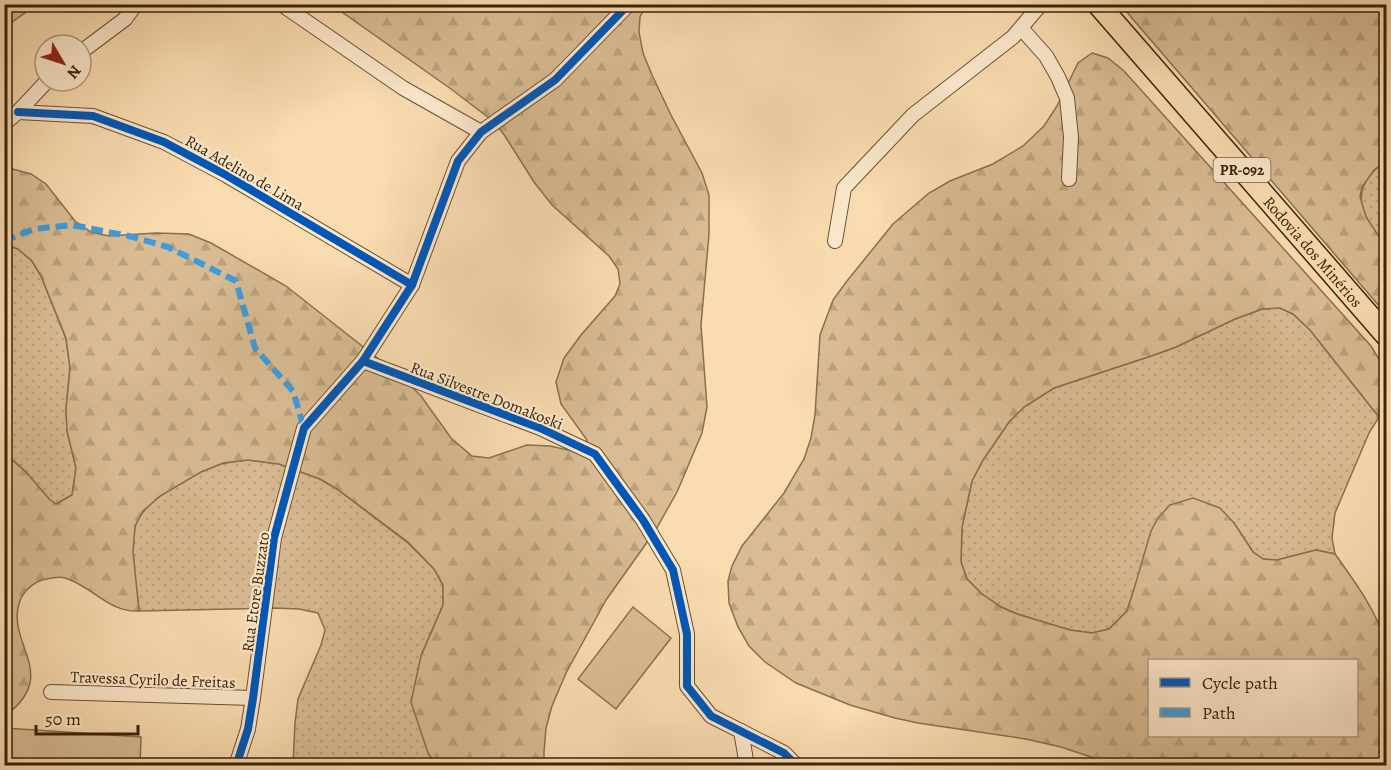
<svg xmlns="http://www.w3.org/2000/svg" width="1391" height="770" font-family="Alegreya,serif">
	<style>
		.grass { fill: url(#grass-dots); stroke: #8a6f4e; stroke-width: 1.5 }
		.forest { fill: url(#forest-firs); stroke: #8a6f4e; stroke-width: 1.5; fill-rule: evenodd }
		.garden { fill: #d9bc94; stroke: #8a6f4e; stroke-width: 1.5 }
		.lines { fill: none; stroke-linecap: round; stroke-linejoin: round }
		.minor-casing { stroke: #6a5032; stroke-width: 16 }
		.primary-casing { stroke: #3a2208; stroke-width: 24 }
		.minor { stroke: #fce8cc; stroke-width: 14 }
		.primary { stroke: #fadcb1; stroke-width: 21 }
		.quiet { stroke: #3e9cdd; stroke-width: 6; stroke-dasharray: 12 6; stroke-linecap: butt }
		.cycleway-casing { stroke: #fce8cc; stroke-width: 11 }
		.cycleway { stroke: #0057b8; stroke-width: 8 }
		.labels { text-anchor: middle; stroke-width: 4.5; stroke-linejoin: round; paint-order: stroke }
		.shield { fill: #fce8cc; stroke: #745d43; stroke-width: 1.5 }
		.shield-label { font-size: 15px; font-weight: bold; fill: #3a2208 }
		.street-label { font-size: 16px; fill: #3a2208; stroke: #fce8cc }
	</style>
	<defs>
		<pattern id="grass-dots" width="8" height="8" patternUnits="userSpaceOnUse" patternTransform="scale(1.5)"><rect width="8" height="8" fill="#d9bc94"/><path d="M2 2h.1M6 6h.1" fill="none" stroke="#bba17e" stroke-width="1.8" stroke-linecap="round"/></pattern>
		<pattern id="forest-firs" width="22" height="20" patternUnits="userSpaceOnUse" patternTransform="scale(1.5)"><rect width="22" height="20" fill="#d9bc94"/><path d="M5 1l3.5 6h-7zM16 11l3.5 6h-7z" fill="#bba17e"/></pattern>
	</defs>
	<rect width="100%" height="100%" fill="#fadcb1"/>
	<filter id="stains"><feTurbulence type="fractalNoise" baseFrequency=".00333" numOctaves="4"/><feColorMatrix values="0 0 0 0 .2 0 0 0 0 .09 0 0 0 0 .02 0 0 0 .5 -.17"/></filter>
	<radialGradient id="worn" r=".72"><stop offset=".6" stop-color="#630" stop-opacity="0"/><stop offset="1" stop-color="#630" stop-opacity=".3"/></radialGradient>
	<g class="grass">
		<path d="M1386 161V247C1361 214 1346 189 1386 161Z"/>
		<polygon points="4,244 18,249 32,261 41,276 66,339 70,368 66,409 67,431 76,468 72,495 56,504 50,500 26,472 5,453"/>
		<polygon points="1280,308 1293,314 1310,330 1379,417 1369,433 1335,513 1332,538 1335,554 1316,550 1277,560 1263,559 1253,552 1234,523 1134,589 1127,611 1109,629 1092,633 1070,630 1017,614 1001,607 982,594 967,579 961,562 962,527 972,481 983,460 1009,422 1024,407 1054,388 1154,355 1176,347 1235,319 1262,309"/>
		<path d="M248 460 279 464 320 479 337 489 408 543 434 569 443 585V605L421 656 428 753 436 765H293L295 723 298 699 321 645 325 630 318 613 299 609 275 608 139 611C137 589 129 544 136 524 146 498 196 472 221 464 230 462 239 461 248 460Z"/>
	</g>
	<g class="forest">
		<polygon points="5,4 36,4 36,5 5,27"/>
		<path d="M332 5H646L640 17 639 32 643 53 652 75 671 115 702 173 709 195V234L701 325 707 407 702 433 677 492 655 531 606 600 566 673 552 706 546 728 544 752V765H436L428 753 411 702 421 656 443 605V585L434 569 408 542 337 489 320 479 279 464 248 460 223 463 201 472 160 496 143 511 135 526 133 552 139 611C109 613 92 586 65 578 60 576 53 578 47 579 37 580 27 588 22 596 0 642 64 672 5 716L4 453 26 472 50 500 56 504 72 495 76 468 67 431 66 409 70 368 66 338 41 276 32 261 18 249 5 244V167L31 174 46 184 75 221 91 232 109 236 156 233 189 234 211 243 286 286 404 379 421 396 451 438 472 456 489 458 527 445 550 446 581 453 587 440 561 404 556 382 564 358 581 335 615 296 620 284 618 269 609 256 552 205 534 182 503 133 489 118 451 89Z"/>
		<polygon points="1121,5 1386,5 1386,161 1374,170 1362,187 1360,197 1366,217 1386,247 1386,314 1131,17"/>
		<path d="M1092 53 1108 58 1124 71 1371 346 1383 366 1386 384 1379 417 1310 330 1293 314 1280 308 1262 309 1235 319 1176 347 1154 355 1054 388 1024 407 1009 422 983 460 972 481 962 527 961 562 967 579 982 594 1001 607 1017 614 1070 630 1092 633 1109 629 1127 611 1134 589 1151 531 1158 518 1170 505 1193 498 1220 508 1234 523 1253 552 1263 559 1277 560 1316 550 1335 554C1355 582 1375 609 1386 642V765H1109L1094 758 1061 747 1026 739 918 723 895 718 850 705 796 683 765 662 749 646 738 627 729 603 728 581 732 566 742 546 784 493 804 459 811 438 815 415 820 335 833 300 847 281 893 224 929 193 950 181 993 164 1023 146 1044 126 1057 106 1078 63ZM1150 660H1356V736H1150Z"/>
	</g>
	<g class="garden">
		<polygon points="633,607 671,638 616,709 578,679"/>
		<polygon points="4,728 141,737 140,765 5,765"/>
	</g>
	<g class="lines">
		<g class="minor-casing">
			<g id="minor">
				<polyline points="281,4 403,88 481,132"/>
				<polyline points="1021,28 1046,56 1058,77 1067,98 1071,137 1069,179"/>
				<polyline points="81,52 125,19 136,4"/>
				<polyline points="18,112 93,116 164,142 226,175 412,285"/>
				<polyline points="4,124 18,112 47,81"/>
				<polyline points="835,241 844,188 913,115 1013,37 1041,4"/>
				<polyline points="363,361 540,428 595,454 643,520 673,570 687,634 687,686 711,716 784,753 797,766"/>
				<polyline points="51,692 253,698"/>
				<polyline points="741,731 747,766"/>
				<polyline points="236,766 248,729 253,698 274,538 304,428 363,361 412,285 458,161 481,132 555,80 629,4"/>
			</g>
		</g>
		<g class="primary-casing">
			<g id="primary">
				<path id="s1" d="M1098 4 1386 335"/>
			</g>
		</g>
		<use href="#minor" class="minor"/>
		<use href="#primary" class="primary"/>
		<polyline class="quiet" points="4,241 34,229 72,225 129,236 168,247 236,281 255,348 293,391 304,428"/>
		<g class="cycleway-casing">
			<g id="cycleway">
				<polyline points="18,112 93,116 164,142 226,175 412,285"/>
				<polyline points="363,361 540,428 595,454 643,520 673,570 687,634 687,686 711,716 784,753 797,766"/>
				<polyline points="236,766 248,729 253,698 274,538 304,428 363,361 412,285 458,161 481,132 555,80 629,4"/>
			</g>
		</g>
		<use href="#cycleway" class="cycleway"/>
	</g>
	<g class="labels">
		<rect class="shield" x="1213.5" y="158" width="57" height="24" rx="4.5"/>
		<g class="shield-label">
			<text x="1242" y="175">PR-092</text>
		</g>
		<g class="street-label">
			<text transform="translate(245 172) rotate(30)" y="6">Rua Adelino de Lima</text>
			<text dy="6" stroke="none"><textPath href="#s1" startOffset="328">Rodovia dos Minérios</textPath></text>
			<text transform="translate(487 395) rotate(21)" y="6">Rua Silvestre Domakoski</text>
			<text transform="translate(255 592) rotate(-82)" y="6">Rua Etore Buzzato</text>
			<text transform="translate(153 679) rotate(2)" y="6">Travessa Cyrilo de Freitas</text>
		</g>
	</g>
	<rect width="1391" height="770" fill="none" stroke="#fadcb1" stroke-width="24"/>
	<rect x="6" y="6" width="1379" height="758" fill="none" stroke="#3a2208" stroke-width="3"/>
	<rect x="12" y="12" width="1367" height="746" fill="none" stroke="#3a2208" stroke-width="1.5"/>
	<rect x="1148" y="659" width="210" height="78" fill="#fce8cc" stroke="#ae997e" stroke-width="1.5"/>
	<rect x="1160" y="678" width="30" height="9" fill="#0057b8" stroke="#ae997e" stroke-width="1.5"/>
	<text x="1202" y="689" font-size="18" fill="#3a2208">Cycle path</text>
	<rect x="1160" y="708" width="30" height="9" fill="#3e9cdd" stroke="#ae997e" stroke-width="1.5"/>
	<text x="1202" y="719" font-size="18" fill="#3a2208">Path</text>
	<g transform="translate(63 63) rotate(129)"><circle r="28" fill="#fce8cc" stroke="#ae997e" stroke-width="1.5"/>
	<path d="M0-4.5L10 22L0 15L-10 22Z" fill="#8f2418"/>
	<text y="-9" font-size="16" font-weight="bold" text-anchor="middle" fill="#3a2208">N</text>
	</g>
	<path d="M36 725v9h102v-9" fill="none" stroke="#3a2208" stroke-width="3"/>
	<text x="45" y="725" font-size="18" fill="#3a2208" stroke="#fce8cc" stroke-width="4.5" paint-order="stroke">50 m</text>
	<rect width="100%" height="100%" filter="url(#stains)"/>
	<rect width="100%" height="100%" fill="url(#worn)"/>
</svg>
